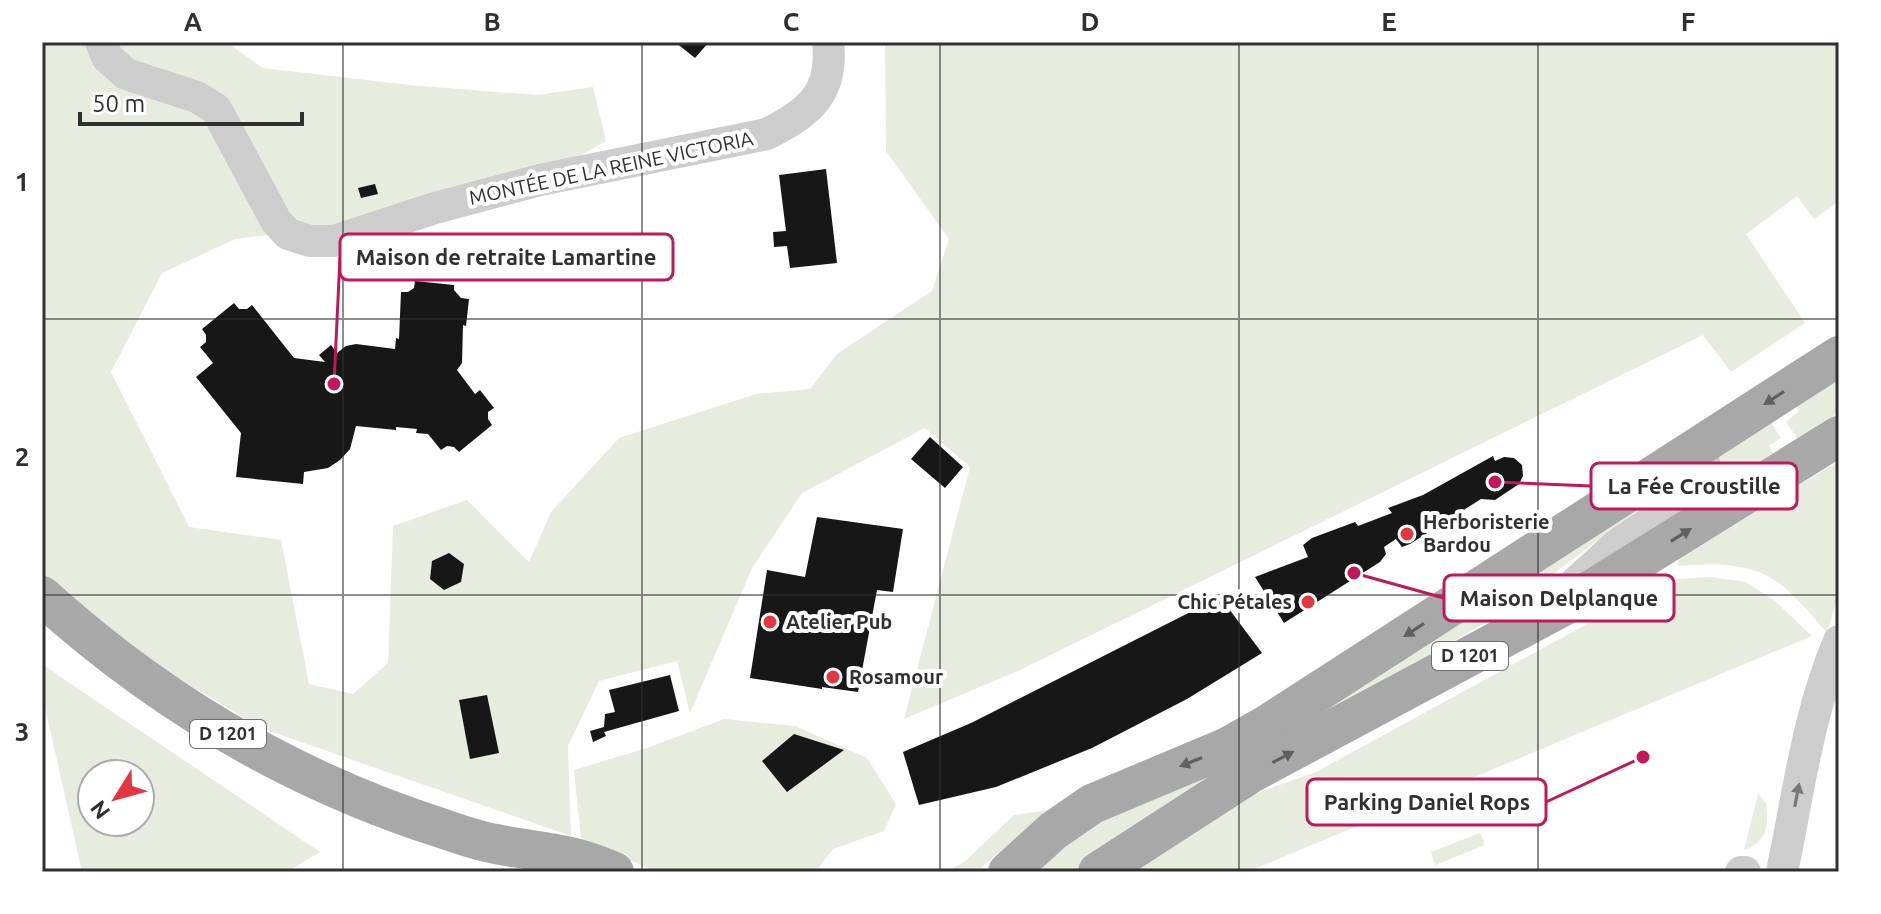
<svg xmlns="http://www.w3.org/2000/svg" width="1881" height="914" font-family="Ubuntu,sans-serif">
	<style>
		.green { fill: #e6eddf; fill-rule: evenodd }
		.building { fill: #171717 }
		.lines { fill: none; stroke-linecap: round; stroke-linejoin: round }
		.minor { stroke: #cdcdcd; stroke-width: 32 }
		.major { stroke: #a8a8a8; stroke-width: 40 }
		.oneway { fill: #606060 }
		.oneway2 { fill: #777 }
		.grid { fill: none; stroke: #303030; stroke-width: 2; stroke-opacity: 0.55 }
		.poi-dot { fill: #e4363e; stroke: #fff; stroke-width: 3 }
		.labels { text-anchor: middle; stroke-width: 8; stroke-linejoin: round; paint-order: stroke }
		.shield { fill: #fff; stroke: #6e6e6e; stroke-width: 2 }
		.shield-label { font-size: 18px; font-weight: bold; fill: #303030 }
		.street-label { font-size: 20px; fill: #303030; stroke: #fff }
		.poi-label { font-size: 20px; font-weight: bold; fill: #303030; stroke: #fff; text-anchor: start }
		.leader { fill: none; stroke: #c2185b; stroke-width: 3 }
		.callout-dot { fill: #c2185b; stroke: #fff; stroke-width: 3 }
		.callout { fill: #fff; stroke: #c2185b; stroke-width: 3 }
		.callout-label { font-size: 22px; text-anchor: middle; font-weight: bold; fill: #303030 }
		.neatline { fill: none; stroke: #303030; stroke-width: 3 }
		.grid-label { font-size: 26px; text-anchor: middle; font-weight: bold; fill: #303030 }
	</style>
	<rect width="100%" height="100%" fill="#fff"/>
	<g class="green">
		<polygon points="42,42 226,42 263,68 409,85 537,95 593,87 606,141 531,183 366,223 235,239 162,273 111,372 189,527 281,540 309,684 353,694 388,663 393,526 467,500 529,562 551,512 619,438 756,394 810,389 837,354 932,291 949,239 886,151 885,44 901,42 1839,42 1839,201 1814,219 1797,196 1746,234 1805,323 1731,372 1703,335 1020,670 904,719 970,467 925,428 802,493 752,568 690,713 677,661 599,681 568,746 571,836 261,728 133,651 42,581"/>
		<path d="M1839 370C1839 420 1841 414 1800 442L1786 422 1799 411 1792 400Z"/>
		<polygon points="1766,415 1781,438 1769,446 1776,457 1696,505 1719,467 1719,447"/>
		<path d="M1839 461V593L1827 633C1809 613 1789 585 1763 574 1737 562 1705 564 1677 566L1679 557Z"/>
		<polygon points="1688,467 1690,479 1601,538 1502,613 1286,739 1078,872 1036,872 1070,835"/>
		<polygon points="1711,577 1746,582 1775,601 1812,636 1247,872 1129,872 1254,794 1316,772 1651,589 1676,579"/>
		<path d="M42 664 71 684 320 852 287 872H82L42 694ZM92 774H140V822H92Z"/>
		<polygon points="724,719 795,726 867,758 896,804 884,831 833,849 815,872 657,872 581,839 574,770 647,748"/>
		<path d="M1758 794 1766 803C1769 824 1768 842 1744 850Z"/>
		<polygon points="1049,810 976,872 944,872 963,863 1014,815"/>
		<polygon points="1480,833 1485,845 1435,865 1431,852"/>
	</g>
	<g class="building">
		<polygon points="675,42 709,42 695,58"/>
		<polygon points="826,169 837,263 790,268 787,246 774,247 773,232 786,231 779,175"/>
		<polygon points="375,184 378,194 361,198 358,188"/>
		<polygon points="415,281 454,285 454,290 461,298 469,299 466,326 463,325 462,363 457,370 475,394 480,390 494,408 488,412 488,419 492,425 459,452 454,447 447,446 441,450 428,434 416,433 417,429 396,427 396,430 356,426 350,449 340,460 328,468 304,472 303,484 236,477 241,433 196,377 213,363 200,347 206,342 206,335 202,329 234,303 239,309 247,309 252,305 294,358 325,362 319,355 331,345 337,353 346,346 356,344 395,349 396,338 399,339 401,292 408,292 414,288"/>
		<polygon points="930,437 963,467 945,488 911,459"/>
		<polygon points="1493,456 1495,461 1504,457 1514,458 1522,465 1523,476 1519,484 1495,500 1481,499 1410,544 1402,547 1396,539 1384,547 1386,554 1380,562 1284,623 1255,577 1308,557 1303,545 1312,538 1355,522 1358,526 1392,513 1388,508 1423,495"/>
		<polygon points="817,517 903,529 893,592 877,590 858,692 822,687 822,689 750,678 767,570 805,577"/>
		<polygon points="449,553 464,564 461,582 444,590 430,579 432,561"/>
		<polygon points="1220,597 1262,653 1187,699 1092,748 996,787 919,805 903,752 971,723"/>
		<polygon points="670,675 679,711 604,732 606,736 593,742 590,731 604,727 605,714 615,712 609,690"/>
		<polygon points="487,695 499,753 470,759 459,700"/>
		<polygon points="794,734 844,750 787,792 762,761"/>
	</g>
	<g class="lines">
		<g class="minor">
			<path d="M101 42 107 57 126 74 197 97 216 109 276 221 288 234 310 241H334L435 208 540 180 767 134C809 113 834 93 828 42"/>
			<polyline points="1562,595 1618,544 1669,510 1696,481 1704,464 1701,446"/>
			<polyline points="1741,872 1745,872"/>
			<path d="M1782 872C1798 795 1808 714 1839 641"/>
		</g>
		<g class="major">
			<path d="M42 596C159 702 293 781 444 829 461 835 479 841 496 844 542 853 570 852 614 872"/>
			<polyline points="1008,872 1053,831 1092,804 1228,747 1265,726 1839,356"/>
			<polyline points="1098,872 1251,773 1580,597 1839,436"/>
		</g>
	</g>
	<defs><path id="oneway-solid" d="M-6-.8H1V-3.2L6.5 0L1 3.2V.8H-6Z" transform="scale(2)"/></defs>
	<g class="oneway">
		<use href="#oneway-solid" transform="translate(1774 398) rotate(147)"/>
		<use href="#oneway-solid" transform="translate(1681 535) rotate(-32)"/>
		<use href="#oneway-solid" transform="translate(1414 630) rotate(147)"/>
		<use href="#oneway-solid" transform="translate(1283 757) rotate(-28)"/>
		<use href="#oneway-solid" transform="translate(1191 762) rotate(158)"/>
	</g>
	<use class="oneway2" href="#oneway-solid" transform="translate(1797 795) rotate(-79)"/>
	<path class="grid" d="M343 42V872M642 42V872M940 42V872M1239 42V872M1538 42V872M42 319H1839M42 595H1839"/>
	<g class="poi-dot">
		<circle cx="1407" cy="534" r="8"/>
		<circle cx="1308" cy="602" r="8"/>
		<circle cx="770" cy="622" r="8"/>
		<circle cx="833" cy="677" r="8"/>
	</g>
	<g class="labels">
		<g class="shield">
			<rect x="1432" y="642" width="76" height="28" rx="6"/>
			<rect x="190" y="720" width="76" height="28" rx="6"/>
		</g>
		<g class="shield-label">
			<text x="1470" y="662">D 1201</text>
			<text x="228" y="740">D 1201</text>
		</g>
		<g class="street-label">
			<text transform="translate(611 168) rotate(-12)" y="7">MONTÉE DE LA REINE VICTORIA</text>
		</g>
		<g class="poi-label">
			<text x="1423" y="529">Herboristerie<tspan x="1423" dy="23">Bardou</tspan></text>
			<text x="1292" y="609" text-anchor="end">Chic Pétales</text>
			<text x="786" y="629">Atelier Pub</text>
			<text x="849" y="684">Rosamour</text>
		</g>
	</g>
	<path class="leader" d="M334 384L340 257M1495 482L1591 486M1354 573L1444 598M1643 757L1546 802"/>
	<g class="callout-dot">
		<circle cx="334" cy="384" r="8"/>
		<circle cx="1495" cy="482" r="8"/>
		<circle cx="1354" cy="573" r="8"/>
		<circle cx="1643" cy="757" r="8"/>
	</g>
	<g class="callout">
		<rect x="340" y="234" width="333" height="46" rx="8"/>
		<rect x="1591" y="463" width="206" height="46" rx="8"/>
		<rect x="1444" y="575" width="230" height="46" rx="8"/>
		<rect x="1307" y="779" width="239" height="46" rx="8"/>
	</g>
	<g class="callout-label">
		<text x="506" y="265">Maison de retraite Lamartine</text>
		<text x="1694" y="494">La Fée Croustille</text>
		<text x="1559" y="606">Maison Delplanque</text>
		<text x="1427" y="810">Parking Daniel Rops</text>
	</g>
	<rect width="1881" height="914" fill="none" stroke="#ffffff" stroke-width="88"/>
	<g transform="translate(116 798) rotate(233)"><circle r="38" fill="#ffffff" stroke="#acacac" stroke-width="2"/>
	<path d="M0-6L14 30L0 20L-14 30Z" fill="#e4363e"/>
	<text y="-12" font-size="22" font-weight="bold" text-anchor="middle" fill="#303030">N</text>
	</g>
	<path d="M80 112v12h222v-12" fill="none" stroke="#303030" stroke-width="4"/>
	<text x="92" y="112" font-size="24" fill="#303030" stroke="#ffffff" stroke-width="6" paint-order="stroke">50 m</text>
	<rect x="44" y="44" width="1793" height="826" class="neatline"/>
	<g class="grid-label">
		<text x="193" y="31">A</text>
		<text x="492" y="31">B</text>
		<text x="791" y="31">C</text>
		<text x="1090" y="31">D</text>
		<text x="1389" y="31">E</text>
		<text x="1688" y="31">F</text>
		<text x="22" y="191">1</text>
		<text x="22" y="466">2</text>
		<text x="22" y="741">3</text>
	</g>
</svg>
